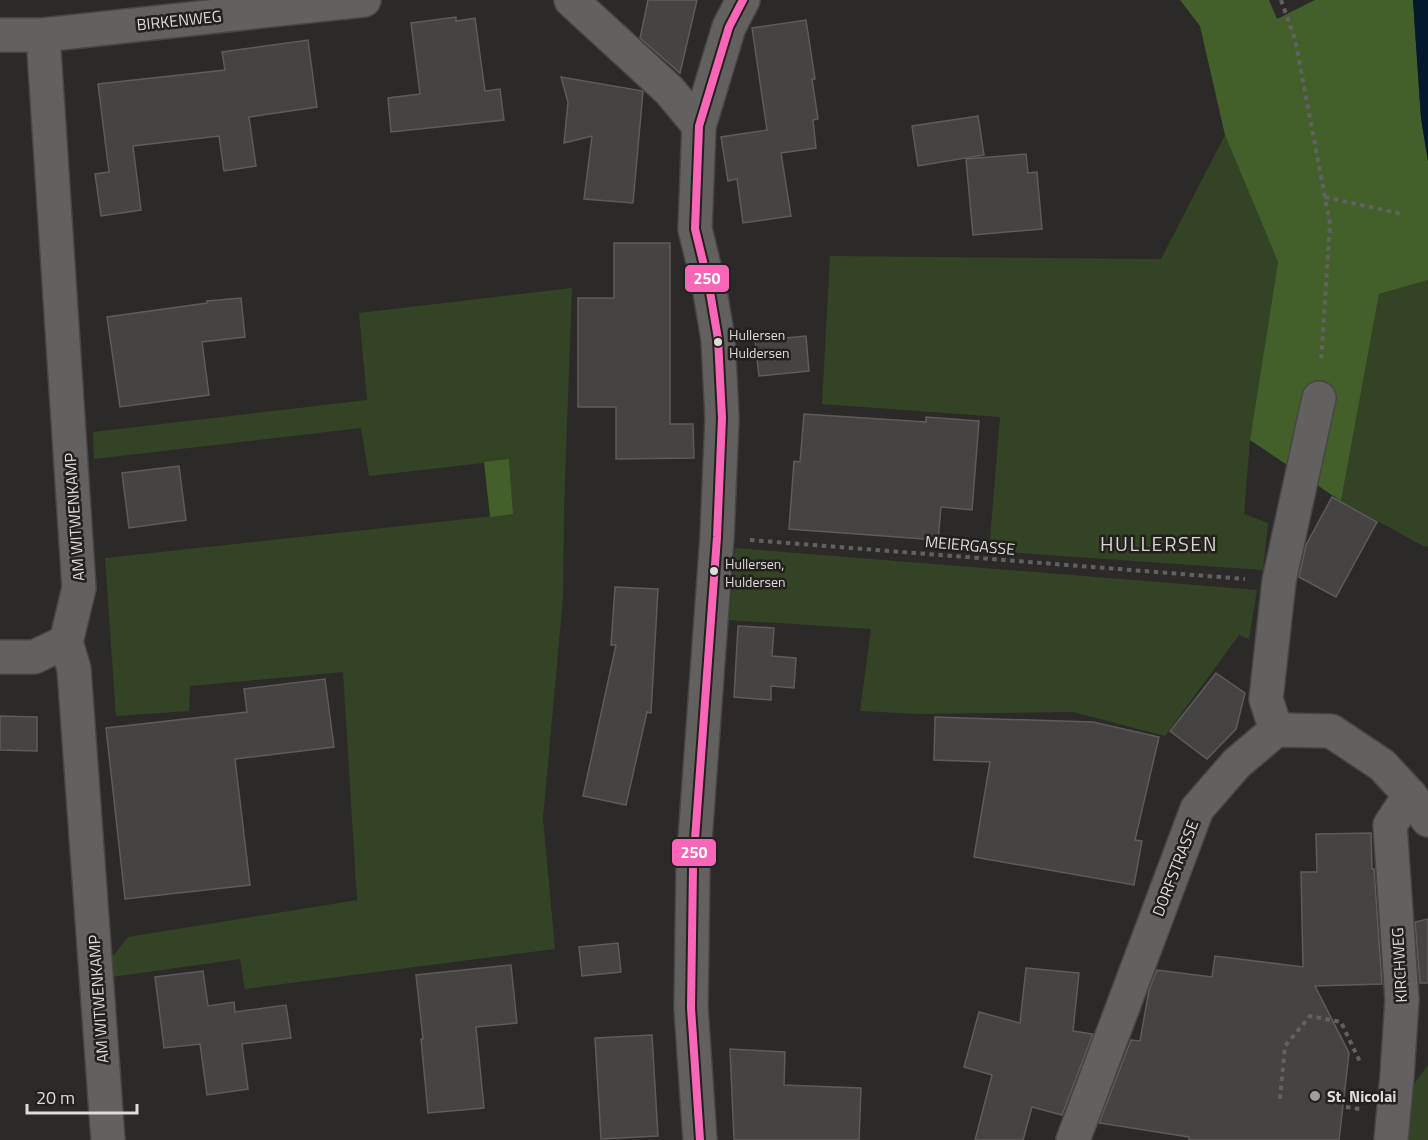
<svg xmlns="http://www.w3.org/2000/svg" width="1428" height="1140" font-family="'Titillium Web',sans-serif">
	<style>
		.green { fill: #334424 }
		.forest { fill: #43602a }
		.water { fill: #04192d }
		.building { fill: #464443; stroke: #5d5c5a; stroke-width: 1.5 }
		.lines { fill: none; stroke-linecap: round; stroke-linejoin: round }
		.minor-casing { stroke: #484645; stroke-width: 36 }
		.path { stroke: #626161; stroke-width: 4; stroke-dasharray: 4.5 4.5; stroke-linecap: butt }
		.minor { stroke: #626160; stroke-width: 33 }
		.bus-1-casing { stroke: #23201d; stroke-width: 12 }
		.bus-1 { stroke: #fa66b7; stroke-width: 8 }
		.bus-dot { fill: #dedcda; stroke: #23201d; stroke-width: 2 }
		.poi-dot { fill: #a09e9c; stroke: #23201d; stroke-width: 2 }
		.labels { text-anchor: middle; stroke-width: 5; stroke-linejoin: round; paint-order: stroke }
		.bus-label { font-size: 14px; fill: #dedcda; stroke: #23201d; text-anchor: start }
		.street-label { font-size: 16px; fill: #dedcda; stroke: #23201d }
		.poi-label { font-size: 16px; font-weight: bold; fill: #dedcda; stroke: #23201d; text-anchor: start }
		.quarter-label { font-size: 20px; letter-spacing: 1.5px; fill: #d9d5d1; stroke: #23201d }
		.line-badge { stroke: #23201d; stroke-width: 2 }
		.badge-label { font-size: 16px; text-anchor: middle; font-weight: bold; fill: #fff }
	</style>
	<rect width="100%" height="100%" fill="#2c2a28"/>
	<g class="green">
		<polygon points="1225,135 1278,262 1250,440 1244,514 1268,523 1263,570 989,551 1000,417 822,404 830,256 1161,259"/>
		<polygon points="1428,280 1428,546 1425,547 1341,501 1379,294"/>
		<polygon points="572,288 564,508 563,598 543,818 555,949 245,989 240,959 112,977 113,956 128,937 357,900 343,672 190,686 189,711 116,716 105,558 513,514 509,460 369,476 361,428 94,459 93,432 367,400 359,313"/>
		<polygon points="735,548 1257,590 1249,639 1239,635 1165,736 1073,712 919,714 860,711 871,629 729,620"/>
		<polygon points="1428,1065 1428,1140 1402,1140 1410,1089"/>
	</g>
	<g class="forest">
		<polygon points="1180,0 1269,0 1277,19 1315,0 1413,0 1421,118 1428,161 1428,280 1379,294 1341,501 1250,440 1278,262 1225,135 1200,26"/>
		<polygon points="509,459 513,514 490,517 484,462"/>
	</g>
	<polygon class="water" points="1413,0 1428,0 1428,161 1421,118"/>
	<g class="building">
		<polygon points="648,0 697,0 680,73 640,38"/>
		<polygon points="456,17 456,21 475,18 485,91 500,89 504,120 391,132 388,98 420,94 411,23"/>
		<polygon points="806,20 815,79 812,79 818,119 813,120 816,148 781,153 791,216 743,223 737,179 728,181 721,137 767,130 752,28"/>
		<polygon points="308,40 317,107 249,117 256,166 224,171 219,136 133,146 141,210 101,216 95,174 109,172 98,84 225,70 222,52"/>
		<polygon points="561,77 643,91 633,203 584,199 592,136 564,143 568,102"/>
		<polygon points="978,116 984,155 918,166 912,126"/>
		<polygon points="1026,154 1028,173 1037,172 1042,229 973,235 966,159"/>
		<polygon points="614,243 670,243 670,424 693,424 694,458 616,459 616,407 578,407 578,298 614,298"/>
		<polygon points="241,298 245,337 202,342 209,395 120,407 107,317 207,303 207,301"/>
		<polygon points="806,336 809,371 759,376 755,341"/>
		<polygon points="804,414 926,422 926,417 979,421 972,510 941,507 938,540 789,529 794,461 800,462"/>
		<polygon points="179,466 186,520 129,528 122,473"/>
		<polygon points="1332,497 1377,522 1336,597 1299,577 1306,545"/>
		<polygon points="615,587 658,589 651,713 647,712 626,805 583,796 616,645 611,645"/>
		<polygon points="738,626 774,628 772,656 796,658 794,688 771,686 771,700 734,697"/>
		<polygon points="1216,673 1245,693 1236,729 1207,759 1170,731"/>
		<polygon points="325,679 334,747 235,759 250,885 125,899 106,728 247,712 244,689"/>
		<polygon points="0,716 37,717 37,751 0,750"/>
		<polygon points="935,717 1093,722 1159,737 1135,840 1142,841 1134,885 974,857 990,762 934,760"/>
		<polygon points="1371,833 1372,869 1374,869 1382,984 1315,986 1349,1053 1339,1140 1189,1140 1189,1137 1099,1123 1131,1040 1140,1041 1149,990 1157,970 1212,977 1215,956 1303,967 1301,872 1317,872 1316,834"/>
		<polygon points="1428,919 1428,983 1420,983 1415,922"/>
		<polygon points="618,943 621,972 582,976 579,947"/>
		<polygon points="511,965 517,1023 476,1027 484,1108 428,1113 421,1039 423,1039 416,975"/>
		<polygon points="1026,968 1079,973 1073,1031 1093,1034 1062,1115 1032,1107 1023,1140 975,1140 992,1075 964,1067 979,1012 1020,1023"/>
		<polygon points="203,971 208,1006 234,1002 235,1012 286,1005 291,1038 242,1044 248,1089 207,1095 200,1044 164,1048 155,977"/>
		<polygon points="652,1035 658,1136 601,1139 595,1038"/>
		<polygon points="730,1049 785,1052 784,1085 861,1088 859,1140 734,1140"/>
	</g>
	<g class="lines">
		<g class="minor-casing">
			<g id="minor">
				<polyline points="571,0 669,90 699,126"/>
				<polyline points="0,35 43,35 364,0"/>
				<polyline points="43,35 79,588 66,642 74,669 108,1140"/>
				<polyline points="0,657 34,657 66,642"/>
				<polyline points="1276,730 1266,699 1279,581 1319,398"/>
				<polyline points="700,1140 691,1008 693,867 717,537 722,418 718,339 709,286 695,229 699,126 729,27 743,0"/>
				<polyline points="1073,1140 1197,809 1237,763 1276,730 1331,731 1382,765 1410,795 1428,820"/>
				<polyline points="1391,1140 1397,1076 1402,1000 1390,825 1410,795"/>
			</g>
		</g>
		<g class="path">
			<polyline points="1281,0 1295,39 1330,224 1321,362"/>
			<polyline points="1325,197 1402,214"/>
			<polyline points="750,540 1245,579"/>
			<polyline points="1280,1099 1285,1046 1310,1016 1341,1022 1361,1064"/>
			<polyline points="1346,1107 1360,1109"/>
		</g>
		<use href="#minor" class="minor"/>
		<g class="bus-1-casing">
			<polyline id="bus-1" points="700,1140 691,1008 693,867 717,537 722,418 718,339 709,286 695,229 699,126 729,27 743,0"/>
		</g>
		<use href="#bus-1" class="bus-1"/>
	</g>
	<g class="bus-dot">
		<circle cx="718" cy="342" r="5"/>
		<circle cx="714" cy="571" r="5"/>
	</g>
	<circle class="poi-dot" cx="1315" cy="1096" r="6"/>
	<g class="labels">
		<g class="bus-label">
			<text x="729" y="340">Hullersen<tspan x="729" dy="18">Huldersen</tspan></text>
			<text x="725" y="569">Hullersen,<tspan x="725" dy="18">Huldersen</tspan></text>
		</g>
		<g class="street-label">
			<text transform="translate(179 20) rotate(-6)" y="6">BIRKENWEG</text>
			<text transform="translate(74 517) rotate(-94)" y="6">AM WITWENKAMP</text>
			<text transform="translate(970 545) rotate(5)" y="6">MEIERGASSE</text>
			<text transform="translate(1175 868) rotate(-69)" y="6">DORFSTRASSE</text>
			<text transform="translate(1399 965) rotate(-93)" y="6">KIRCHWEG</text>
			<text transform="translate(98 999) rotate(-94)" y="6">AM WITWENKAMP</text>
		</g>
		<g class="poi-label">
			<text x="1327" y="1102">St. Nicolai</text>
		</g>
		<g class="quarter-label">
			<text x="1159" y="551">HULLERSEN</text>
		</g>
	</g>
	<g class="line-badge">
		<rect x="684" y="264" width="46" height="29" rx="6" fill="#fa66b7"/>
		<rect x="671" y="838" width="46" height="29" rx="6" fill="#fa66b7"/>
	</g>
	<g class="badge-label">
		<text x="707" y="284">250</text>
		<text x="694" y="858">250</text>
	</g>
	<path d="M27 1104v9h110v-9" fill="none" stroke="#dedcda" stroke-width="3"/>
	<text x="36" y="1104" font-size="18" fill="#dedcda" stroke="#23201d" stroke-width="4.5" paint-order="stroke">20 m</text>
</svg>
